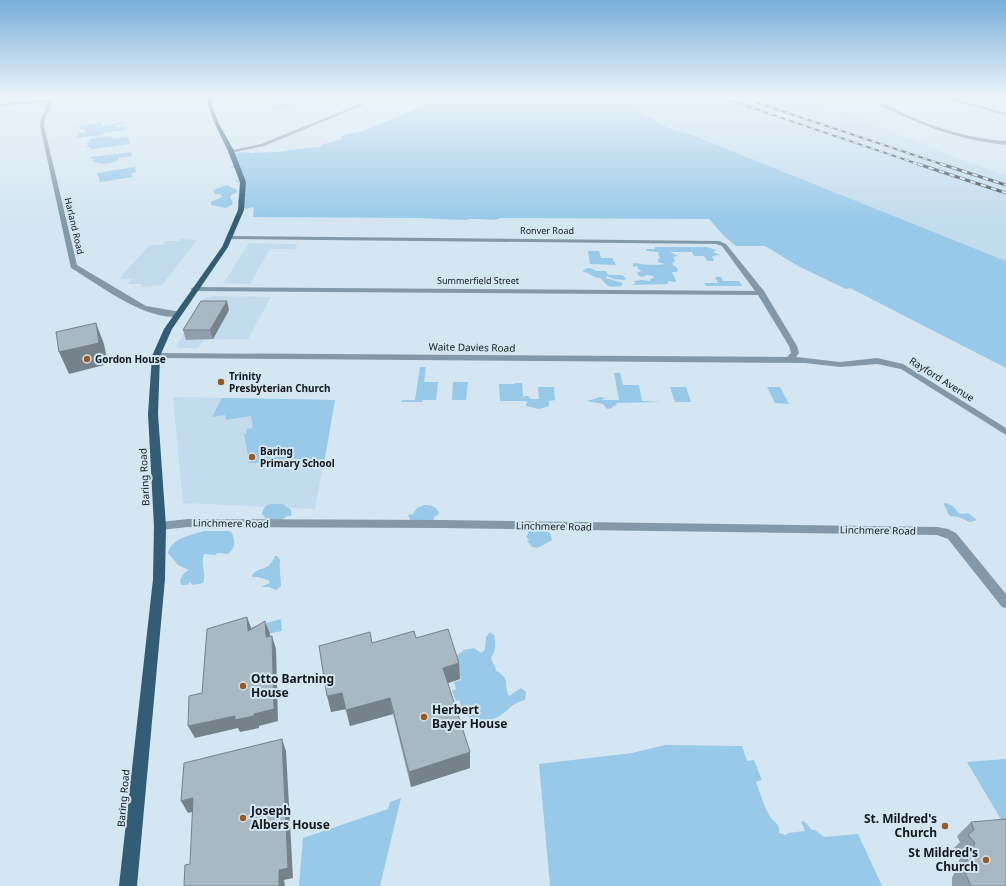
<svg xmlns="http://www.w3.org/2000/svg" width="1006" height="886" font-family="'Noto Sans',sans-serif">
	<style>
		.built { fill: #c3dced }
		.green { fill: #98c9e9 }
		.lines { fill: none; stroke-linecap: round; stroke-linejoin: round }
		.minor { fill: #8399a7; fill-rule: evenodd }
		.primary { fill: #335c75; fill-rule: evenodd }
		.rail-far1-casing { stroke: #40494f; stroke-width: 2 }
		.rail-casing { stroke: #40494f; stroke-width: 3 }
		.rail-far1 { stroke: #d4e6f1; stroke-width: 1.5; stroke-dasharray: 4.5; stroke-linecap: butt }
		.rail { stroke: #d4e6f1; stroke-width: 2; stroke-dasharray: 5.5; stroke-linecap: butt }
		.wall { fill: #909fa9 }
		.shaded-wall { fill: #768289 }
		.building { fill: #a8b9c4; stroke: #768289 }
		.poi-dot { fill: #995923; stroke: #d4e6f1; stroke-width: 1.5 }
		.labels { text-anchor: middle; stroke-width: 4; stroke-linejoin: round; paint-order: stroke }
		.far-street-label { font-size: 9px; fill: #12181c; stroke: #d4e6f1 }
		.street-label { font-size: 10px; fill: #12181c; stroke: #d4e6f1 }
		.poi-label { font-size: 10px; font-weight: bold; fill: #12181c; stroke: #d4e6f1; text-anchor: start }
		.near-poi-label { font-size: 12px; font-weight: bold; fill: #12181c; stroke: #d4e6f1; text-anchor: start }
	</style>
	<rect width="100%" height="100%" fill="#d4e6f1"/>
	<g class="built">
		<polygon points="599,96 802,96 960,159 1006,175 1006,261 689,134 671,129 637,111"/>
		<polygon points="180,239 197,240 162,285 141,287 142,284 128,284 133,278 121,279 121,276 150,245 163,245 166,241 179,241"/>
		<polygon points="249,243 286,244 298,244 295,249 270,249 250,284 223,284"/>
		<polygon points="213,296 271,297 248,339 203,340 198,348 179,348 176,346 205,298"/>
		<polygon points="173,397 335,400 315,509 183,503"/>
	</g>
	<g class="green">
		<path d="M445 96H556L557 99 556 100 564 103 572 102 584 104 586 102 582 99 567 96H599L637 111 671 129 689 134 1006 261V368L850 288 846 289 798 266 765 246H736L725 237 709 219 500 218C495 222 473 217 465 220L417 218 253 217 254 207 246 209 238 204V199L247 192 241 191 240 183 235 181 243 178 237 177 245 175 235 170V168L231 167 235 165 234 161 230 158 236 153 249 152 250 153C263 152 277 153 287 150L321 147V145L342 139 340 137 346 134 364 131Z"/>
		<path d="M297 97 314 100 303 104 304 103H299L297 105 291 107 300 108 295 109 281 107C279 111 268 111 264 109L279 107H272L270 105 286 102 284 101Z"/>
		<polygon points="105,122 102,123 103,126 125,122 125,123 115,125 116,128 126,127 127,131 124,130 103,133 103,135 72,138 79,136 78,133 87,132 84,129 80,129 79,126"/>
		<polygon points="111,136 112,139 128,137 130,144 86,150 91,149 89,148 91,147 82,147 88,146 86,143 90,142 89,139"/>
		<path d="M131 152 132 156 118 158 119 160C108 165 99 164 92 161L95 159H91V157Z"/>
		<polygon points="135,167 136,172 131,173 133,177 100,182 97,173"/>
		<polygon points="227,185 237,190 237,192 230,196 231,200 233,201 232,202 233,204 226,208 211,205 211,202 222,197 220,194 215,194 213,190"/>
		<path d="M655 247H707L716 250 713 252 720 255 712 256 714 261H707L704 256H694L692 252H670L678 256 673 257 675 261 672 264 678 269 677 272H672L676 281 675 282 668 281V284L631 285 636 283 633 281 642 280 650 281V279L654 278 653 276 647 275 642 277 638 275 637 272 642 271 638 269 637 266 633 267V263C643 264 654 266 665 264L658 262V259L660 258 658 254 659 252 647 251 646 249H655Z"/>
		<polygon points="588,251 599,251 601,258 612,258 616,265 590,264"/>
		<path d="M590 268 597 271H606L608 275H622L626 278 625 280 614 279 606 276V278L623 283 621 286C609 287 608 288 601 278 592 278 590 273 582 271L587 268Z"/>
		<polygon points="715,277 721,277 723,281 739,281 742,286 706,286 704,283 718,283"/>
		<polygon points="420,367 426,367 424,382 438,382 436,400 423,400 422,402 402,402 402,400 415,400"/>
		<polygon points="614,373 620,373 623,385 639,385 642,401 661,402 616,403 617,405 613,406 612,408 607,409 603,404 587,401 600,397 606,398 601,400 619,400"/>
		<polygon points="453,382 468,382 466,400 452,400"/>
		<polygon points="515,383 522,383 523,398 524,396 528,396 531,399 539,399 538,387 554,387 555,400 549,401 549,406 539,409 526,406 526,404 528,402 525,401 500,401 499,384 515,384"/>
		<polygon points="670,387 686,387 691,402 675,402"/>
		<polygon points="767,387 780,387 789,404 775,403"/>
		<polygon points="222,398 335,400 324,463 249,463 244,434 247,434 246,429 253,428 251,416 226,420 225,415 212,417"/>
		<path d="M944 503C949 503 957 508 958 513L963 514 968 513 977 520C966 524 970 521 961 518 957 516 953 517 950 516L947 512V510L944 505Z"/>
		<path d="M271 504H283L291 510V516H287L282 520 265 521V517L262 514C263 509 265 505 271 504Z"/>
		<path d="M424 505C431 505 435 506 439 512L438 515 434 517V520L408 521 410 519 408 515 413 514 417 508Z"/>
		<polygon points="532,528 538,528 550,533 552,540 538,548 532,547 527,541 529,540 526,537 528,533 528,530"/>
		<path d="M204 531H229L232 533C235 542 236 547 228 554L218 553 215 555 204 554C200 566 207 573 203 583L193 585 190 582 187 585H181L180 582C182 575 183 573 189 570L178 565 168 553C172 538 191 535 204 531Z"/>
		<path d="M275 556H277L280 560C279 570 281 577 281 586L276 590 269 587H261L270 583 268 580 258 577H252V575C260 565 268 573 275 556Z"/>
		<polygon points="281,619 282,631 252,637 252,627"/>
		<path d="M490 632 494 635C496 645 496 650 491 658 492 663 496 666 496 671 511 678 503 685 509 696L521 688 526 692 525 700C511 703 508 711 498 717 492 720 485 719 479 722L461 713 463 712 459 700 456 701 452 691 456 689 454 682 461 680 455 659 456 656 464 650 474 648 481 653 485 650 486 637Z"/>
		<path d="M665 745 742 746 747 761 754 760 762 780 756 782C760 792 763 805 769 815 773 823 780 822 779 833L786 835 788 833 805 831 801 821 805 822 812 830H815L824 837 858 834 882 886H550L539 764 632 753Z"/>
		<polygon points="1006,759 1006,828 967,762"/>
		<polygon points="401,798 380,886 299,886 303,838 388,809 390,802"/>
	</g>
	<g class="lines">
		<g class="minor">
			<path d="M87 96H100L53 101 45 119 44 126 77 265 146 306 181 312V316C148 323 98 284 71 268L40 126 41 119 48 102 0 106V104Z"/>
			<polygon points="380,96 385,96 264,146 231,153 228,151 261,144"/>
			<path d="M861 96H868C882 102 894 109 907 115 939 129 971 139 1006 141V145C965 141 928 128 891 111 881 106 870 102 861 96Z"/>
			<polygon points="933,96 939,96 952,99 974,96 958,100 1006,113 1006,115"/>
			<polygon points="229,236 719,241 726,244 764,291 797,346 799,353 796,357 840,362 877,358 903,364 1006,428 1006,435 901,369 877,364 840,367 805,363 153,358 152,356 156,353 787,357 791,353 789,346 758,295 194,291 190,289 194,287 755,291 722,246 716,244 227,239 227,237"/>
			<polygon points="188,519 442,520 937,527 948,529 956,533 1006,594 1006,608 1002,607 948,539 937,535 442,528 188,527 160,530 156,529 154,526 156,523 160,522"/>
		</g>
		<polygon class="primary" points="208,96 212,96 212,105 218,122 234,151 246,182 244,210 228,247 172,329 160,356 158,414 166,526 165,579 137,886 119,886 153,579 154,526 148,414 152,356 164,329 222,247 238,210 240,182 228,151 214,122 208,105"/>
		<g class="rail-far1-casing">
			<g id="rail-far1">
				<polyline points="717,96 921,165"/>
				<polyline points="752,101 944,165"/>
			</g>
		</g>
		<g class="rail-casing">
			<g id="rail">
				<polyline points="918,164 1006,193"/>
				<polyline points="941,164 1006,185"/>
			</g>
		</g>
		<use href="#rail-far1" class="rail-far1"/>
		<use href="#rail" class="rail"/>
	</g>
	<g class="wall">
		<polygon points="229,310 213,339 186,340 183,330"/>
		<polygon points="372,643 460,679 448,683 470,768 411,787 393,714 350,726 346,709 331,712"/>
		<polygon points="971,822 1006,886 952,886 952,878 961,856 954,848 960,842 957,836"/>
	</g>
	<g class="shaded-wall">
		<polygon points="227,301 229,310 213,339 210,330"/>
		<polygon points="96,323 104,344 108,364 69,374 59,352"/>
		<polygon points="247,617 252,630 248,631"/>
		<polygon points="265,621 270,634 270,650 266,637"/>
		<polygon points="272,636 276,649 278,721 259,726 259,728 240,732 238,728 195,738 188,726 235,716"/>
		<polygon points="459,663 460,679 445,684 443,668"/>
		<polygon points="342,693 346,709 331,712 327,696"/>
		<polygon points="390,698 393,714 350,726 346,710"/>
		<polygon points="282,739 286,751 293,878 284,880 285,886 279,886 279,870"/>
		<polygon points="470,752 470,768 411,787 409,772"/>
		<polygon points="193,798 200,810 188,813 181,801"/>
	</g>
	<g class="building">
		<polygon points="201,301 227,301 210,330 183,330"/>
		<polygon points="96,323 99,343 59,352 56,332"/>
		<polygon points="247,617 248,631 265,621 266,637 272,636 274,709 254,714 254,716 235,720 235,716 188,726 189,696 202,693 207,629"/>
		<polygon points="448,629 459,663 443,668 470,752 409,772 390,698 346,710 342,693 327,696 319,646 370,632 372,643 414,631 416,638"/>
		<polygon points="282,739 288,868 279,870 279,886 184,886 185,865 190,864 193,798 181,801 184,763"/>
		<polygon points="1006,819 1006,886 971,886 966,875 965,865 975,843 968,835 974,830 971,822"/>
	</g>
	<linearGradient id="sky" x2="0" y2="1"><stop stop-color="#79aeda"/><stop offset="0.44" stop-color="#ecf4f9"/><stop offset="1" stop-color="#ecf4f9" stop-opacity="0"/></linearGradient>
	<rect width="1006" height="220" fill="url(#sky)"/>
	<g class="poi-dot">
		<circle cx="87" cy="359" r="4"/>
		<circle cx="221" cy="382" r="4"/>
		<circle cx="252" cy="457" r="4"/>
		<circle cx="243" cy="686" r="4"/>
		<circle cx="424" cy="717" r="4"/>
		<circle cx="243" cy="818" r="4"/>
		<circle cx="945" cy="826" r="4"/>
		<circle cx="986" cy="860" r="4"/>
	</g>
	<g class="labels">
		<g class="far-street-label">
			<text transform="translate(74 226) rotate(77)" y="3">Harland Road</text>
			<text x="547" y="234">Ronver Road</text>
			<text x="478" y="284">Summerfield Street</text>
		</g>
		<g class="street-label">
			<text transform="translate(472 347) rotate(1)" y="4">Waite Davies Road</text>
			<text transform="translate(942 379) rotate(32)" y="4">Rayford Avenue</text>
			<text transform="translate(144 477) rotate(-93)" y="4">Baring Road</text>
			<text transform="translate(231 523) rotate(1)" y="4">Linchmere Road</text>
			<text transform="translate(554 526) rotate(1)" y="4">Linchmere Road</text>
			<text transform="translate(878 530) rotate(1)" y="4">Linchmere Road</text>
			<text transform="translate(123 798) rotate(-85)" y="4">Baring Road</text>
		</g>
		<g class="poi-label">
			<text x="95" y="363">Gordon House</text>
			<text x="229" y="380">Trinity<tspan x="229" dy="12">Presbyterian Church</tspan></text>
			<text x="260" y="455">Baring<tspan x="260" dy="12">Primary School</tspan></text>
		</g>
		<g class="near-poi-label">
			<text x="251" y="683">Otto Bartning<tspan x="251" dy="14">House</tspan></text>
			<text x="432" y="714">Herbert<tspan x="432" dy="14">Bayer House</tspan></text>
			<text x="251" y="815">Joseph<tspan x="251" dy="14">Albers House</tspan></text>
			<text x="937" y="823" text-anchor="end">St. Mildred's<tspan x="937" dy="14">Church</tspan></text>
			<text x="978" y="857" text-anchor="end">St Mildred's<tspan x="978" dy="14">Church</tspan></text>
		</g>
	</g>
</svg>
